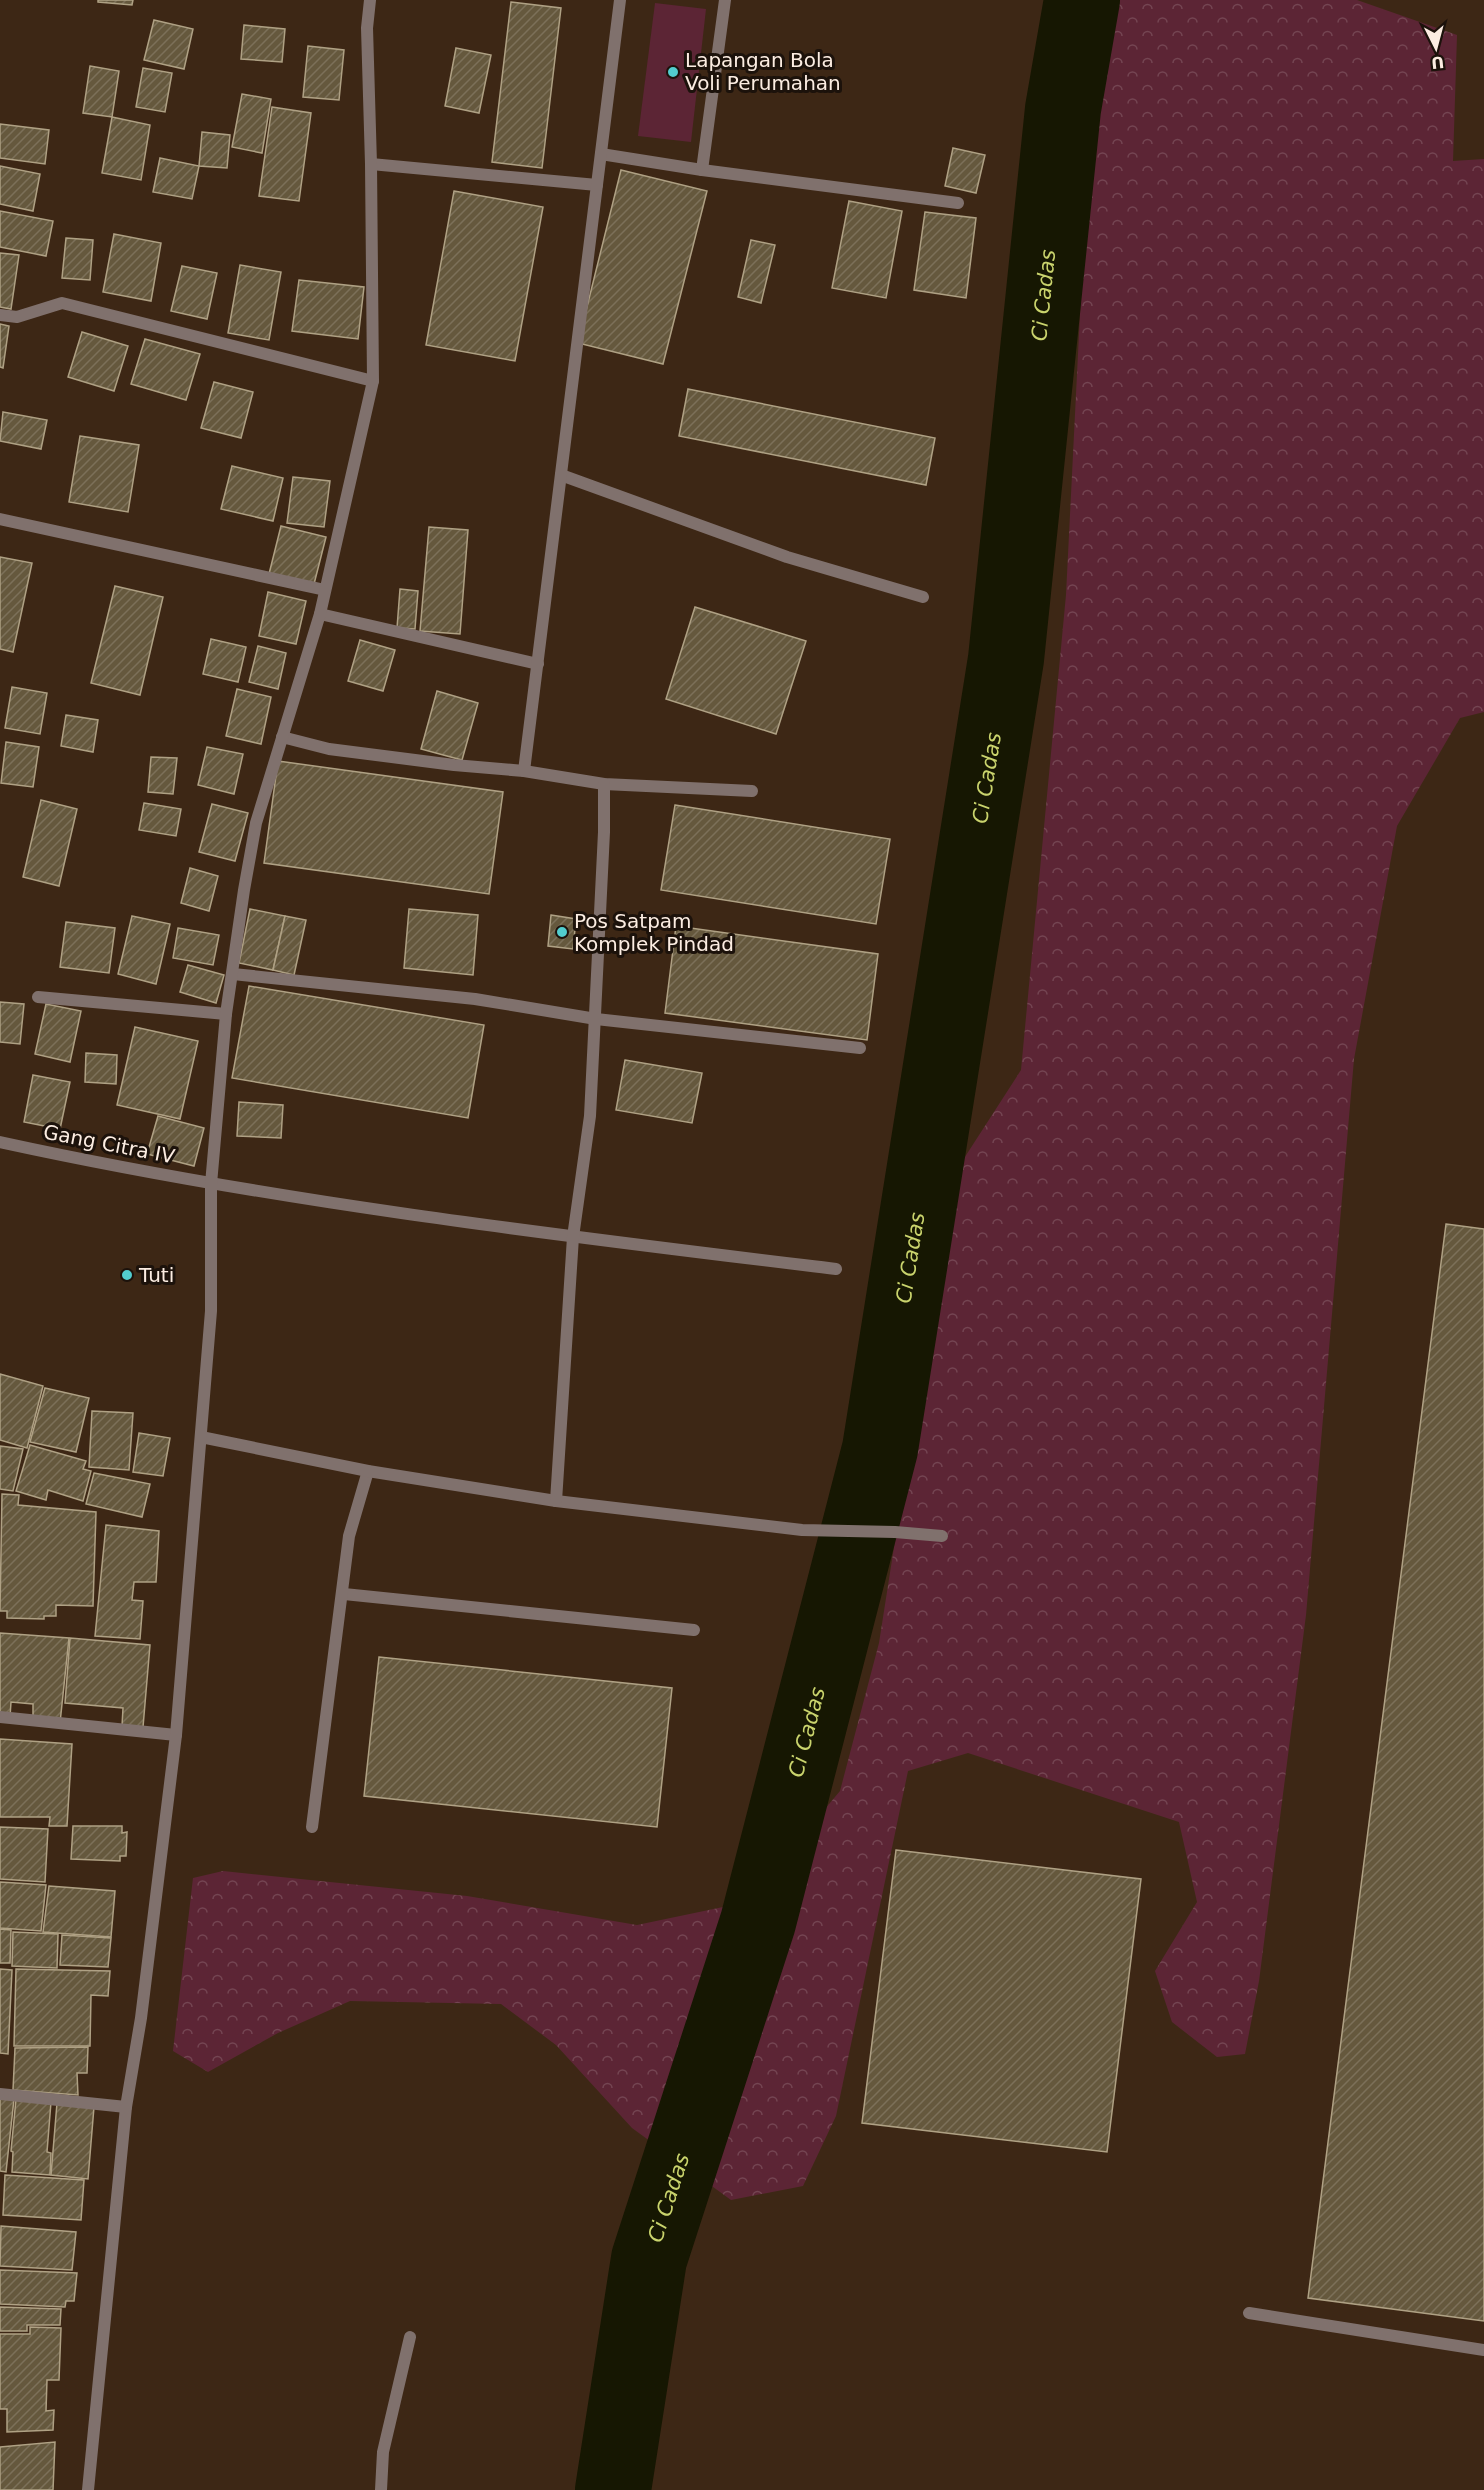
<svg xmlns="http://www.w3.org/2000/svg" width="1484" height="2490" font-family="'DejaVu Sans',sans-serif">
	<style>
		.forest { fill: url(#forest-crowns) }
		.park { fill: #5c2535 }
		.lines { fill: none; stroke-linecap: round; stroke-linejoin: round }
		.river { stroke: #161702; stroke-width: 76 }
		.building { fill: url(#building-hatch); stroke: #afa184; stroke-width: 1.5 }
		.lane { stroke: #80716d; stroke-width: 12 }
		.street { stroke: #80716d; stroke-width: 12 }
		.poi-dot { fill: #52cdce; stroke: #1c120b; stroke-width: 2 }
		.labels { text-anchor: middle; stroke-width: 6; stroke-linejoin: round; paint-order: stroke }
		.poi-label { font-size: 20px; fill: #fcede2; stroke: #1c120b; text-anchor: start }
		.street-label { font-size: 20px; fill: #fcede2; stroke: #1c120b }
		.water-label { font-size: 21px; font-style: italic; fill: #cad46d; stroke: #1c120b }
	</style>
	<defs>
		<pattern id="forest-crowns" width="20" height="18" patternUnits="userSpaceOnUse" patternTransform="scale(1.5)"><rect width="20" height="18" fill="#5c2535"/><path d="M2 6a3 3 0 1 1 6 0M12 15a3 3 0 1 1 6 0" fill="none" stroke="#744552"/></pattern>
		<pattern id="building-hatch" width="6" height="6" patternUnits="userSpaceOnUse" patternTransform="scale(1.5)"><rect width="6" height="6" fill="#65583d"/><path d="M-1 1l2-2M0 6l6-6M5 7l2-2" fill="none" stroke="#7c7059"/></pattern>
	</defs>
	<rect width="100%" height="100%" fill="#3d2715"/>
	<polygon class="forest" points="1111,0 1357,0 1457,35 1453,161 1484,159 1484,712 1460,718 1397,826 1354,1059 1306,1615 1259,1981 1245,2054 1217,2057 1172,2022 1155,1971 1197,1902 1179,1822 968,1753 908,1771 836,2116 803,2186 731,2200 632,2128 556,2045 501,2004 350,2001 278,2033 208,2072 173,2051 193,1878 223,1871 467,1896 637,1925 747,1902 840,1791 879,1643 952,1177 1021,1070 1066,595 1084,234"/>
	<polygon class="park" points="655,3 706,9 691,142 638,136"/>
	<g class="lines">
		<path class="river" id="s1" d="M613 2490 649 2259 758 1922 880 1449 1006 659 1063 109 1082 0"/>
	</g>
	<g class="building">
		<polygon points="98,0 133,0 132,5 98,2"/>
		<polygon points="511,2 561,8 542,168 492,162"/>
		<polygon points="154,20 193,29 184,69 144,60"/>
		<polygon points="244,25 285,29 282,62 241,59"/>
		<polygon points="308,46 344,50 339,100 303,97"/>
		<polygon points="456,48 491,55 479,113 445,106"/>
		<polygon points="90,66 119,71 112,117 83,113"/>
		<polygon points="143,68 172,73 165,112 136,107"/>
		<polygon points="242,94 271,99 262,153 232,147"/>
		<polygon points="272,107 311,113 299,201 259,196"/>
		<polygon points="112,117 150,125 141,180 102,173"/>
		<polygon points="0,124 49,130 45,164 0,158"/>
		<polygon points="202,132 230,135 227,168 199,166"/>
		<polygon points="953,148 985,155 976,193 945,186"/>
		<polygon points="160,158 199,166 192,199 153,192"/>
		<polygon points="0,166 40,174 33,211 0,204"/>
		<polygon points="621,170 707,191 663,364 578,343"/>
		<polygon points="454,191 543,207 515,361 426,345"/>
		<polygon points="849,201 902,211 886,298 832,288"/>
		<polygon points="0,211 53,221 46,256 0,247"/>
		<polygon points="925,212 976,218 966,298 914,290"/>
		<polygon points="114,234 161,243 151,301 103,292"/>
		<polygon points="66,238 93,240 90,280 62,278"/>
		<polygon points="751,240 775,245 761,303 738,297"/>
		<polygon points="0,253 19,255 11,309 0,307"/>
		<polygon points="240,265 281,272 269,340 228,333"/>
		<polygon points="182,266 217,273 207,319 171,311"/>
		<polygon points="299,280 364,287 358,339 292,331"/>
		<polygon points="0,324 9,326 3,368 0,367"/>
		<polygon points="82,332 128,346 114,391 68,377"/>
		<polygon points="145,339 200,354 186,400 131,384"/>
		<polygon points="214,382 253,392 241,438 201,428"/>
		<polygon points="688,389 935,438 926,485 679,436"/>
		<polygon points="3,412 47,420 41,449 0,441"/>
		<polygon points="80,436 139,445 128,512 69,502"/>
		<polygon points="232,466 283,478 273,521 221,509"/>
		<polygon points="293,477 330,481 324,527 287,523"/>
		<polygon points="281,526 326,537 314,584 269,574"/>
		<polygon points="429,527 468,530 460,634 420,631"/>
		<polygon points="0,557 32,563 13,652 0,649"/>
		<polygon points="115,586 163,597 140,695 91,683"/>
		<polygon points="400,589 418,591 415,629 397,628"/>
		<polygon points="268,592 306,601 296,644 259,636"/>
		<polygon points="695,607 806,641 776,734 666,699"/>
		<polygon points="211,639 246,647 238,682 203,674"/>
		<polygon points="360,640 395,650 383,691 348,681"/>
		<polygon points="258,646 286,653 278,689 249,682"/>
		<polygon points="12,687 47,693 40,734 5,728"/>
		<polygon points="237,689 271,697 261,744 226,736"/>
		<polygon points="437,691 478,703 462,760 421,749"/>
		<polygon points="66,715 98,720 93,752 61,746"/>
		<polygon points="6,742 39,747 33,787 1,783"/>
		<polygon points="207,747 243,754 234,794 198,785"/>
		<polygon points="151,757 177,758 173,794 148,792"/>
		<polygon points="278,761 503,792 489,894 264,863"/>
		<polygon points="41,800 77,809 59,886 23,877"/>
		<polygon points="144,803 181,809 176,836 139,830"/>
		<polygon points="212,804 248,813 235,861 199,852"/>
		<polygon points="675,805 890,839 876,924 661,890"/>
		<polygon points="190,868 218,876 209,911 181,903"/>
		<polygon points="250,909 285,916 273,970 239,963"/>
		<polygon points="409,909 478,915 473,975 404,968"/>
		<polygon points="551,915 576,919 573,949 548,946"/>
		<polygon points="132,916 170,924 156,984 118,974"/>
		<polygon points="285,916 306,920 294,975 273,970"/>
		<polygon points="66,922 115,928 109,973 60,967"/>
		<polygon points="676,926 878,954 867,1040 665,1013"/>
		<polygon points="178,928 219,935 213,965 173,958"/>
		<polygon points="188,965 224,975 216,1003 180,992"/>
		<polygon points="249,986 484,1025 468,1118 232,1078"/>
		<polygon points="0,1002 24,1004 20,1044 0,1042"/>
		<polygon points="46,1004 81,1011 70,1062 35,1054"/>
		<polygon points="135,1027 198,1041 180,1119 117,1105"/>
		<polygon points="86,1053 117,1055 116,1084 85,1082"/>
		<polygon points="625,1060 702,1073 692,1123 616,1110"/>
		<polygon points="33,1075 70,1082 60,1129 24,1122"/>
		<polygon points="239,1102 283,1105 281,1138 237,1136"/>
		<polygon points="158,1116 204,1128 194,1166 147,1154"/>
		<polygon points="1446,1224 1484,1229 1484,2321 1308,2298"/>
		<polygon points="0,1374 43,1386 27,1448 0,1440"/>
		<polygon points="45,1388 89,1398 76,1452 30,1442"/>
		<polygon points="92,1411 133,1413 129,1470 89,1467"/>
		<polygon points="139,1433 170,1438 163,1476 133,1472"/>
		<polygon points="30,1445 86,1461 83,1469 91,1471 83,1501 48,1490 46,1500 16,1491"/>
		<polygon points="0,1446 23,1449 13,1491 0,1489"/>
		<polygon points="94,1473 150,1484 142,1517 86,1504"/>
		<polygon points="2,1494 19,1495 18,1505 96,1512 93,1606 56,1605 56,1616 44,1616 44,1619 7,1618 7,1611 0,1611"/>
		<polygon points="106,1525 159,1531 156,1582 134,1582 132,1600 143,1601 140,1639 95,1636"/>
		<polygon points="0,1633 69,1638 60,1723 33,1720 33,1704 11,1702 10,1717 0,1716"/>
		<polygon points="70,1638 150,1645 143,1727 122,1726 123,1708 65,1703"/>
		<polygon points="379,1657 672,1688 657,1827 364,1796"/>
		<polygon points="0,1739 72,1744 67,1826 49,1826 50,1817 0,1817"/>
		<polygon points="73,1826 122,1826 122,1833 127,1832 126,1856 120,1856 120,1861 71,1859"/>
		<polygon points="0,1827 48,1829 45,1882 0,1879"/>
		<polygon points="896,1850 1141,1879 1107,2152 862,2123"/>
		<polygon points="0,1882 46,1885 41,1931 0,1928"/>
		<polygon points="49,1886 115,1891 111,1937 43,1932"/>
		<polygon points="0,1929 11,1930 10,1963 0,1963"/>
		<polygon points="13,1932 58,1934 57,1968 12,1966"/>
		<polygon points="62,1935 111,1938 108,1967 60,1965"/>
		<polygon points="0,1969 12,1970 8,2054 0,2053"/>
		<polygon points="16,1969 110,1971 108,1996 91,1995 90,2046 14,2046"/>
		<polygon points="88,2047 87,2073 77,2073 78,2095 13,2090 15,2048"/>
		<polygon points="0,2097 14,2099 6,2172 0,2171"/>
		<polygon points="16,2099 51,2102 47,2152 51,2153 50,2175 12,2172 13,2152 11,2151"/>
		<polygon points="57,2103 94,2107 88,2179 51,2175"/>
		<polygon points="5,2175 84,2180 81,2220 3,2215"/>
		<polygon points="1,2226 76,2232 72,2270 0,2266"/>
		<polygon points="0,2270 77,2273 74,2301 66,2301 65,2307 0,2304"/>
		<polygon points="0,2307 61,2309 60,2325 27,2325 27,2331 0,2331"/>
		<polygon points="30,2327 61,2328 59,2380 47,2380 46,2411 54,2410 53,2430 7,2432 7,2409 0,2409 0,2334 30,2334"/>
		<polygon points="55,2442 53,2490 0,2490 0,2447"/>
	</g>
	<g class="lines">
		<g class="lane">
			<polyline points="344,1594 694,1630"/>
			<polyline points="312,1827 349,1536 368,1471"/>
			<polyline points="1249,2313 1484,2350"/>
			<polyline points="381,2490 383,2452 410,2337"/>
		</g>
		<g class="street">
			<polyline points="601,154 702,170 958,203"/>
			<polyline points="371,164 597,185"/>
			<polyline points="702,170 725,0"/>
			<polyline points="0,315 17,317 62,303 373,381"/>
			<polyline points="561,475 787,557 923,597"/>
			<polyline points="0,519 325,590"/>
			<polyline points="320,614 538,664"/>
			<polyline points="282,737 329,749 454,765 524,771 604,784 752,791"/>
			<polyline points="524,771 620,0"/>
			<polyline points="233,974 475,999 596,1019 860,1048"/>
			<polyline points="38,997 226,1014"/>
			<path d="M0 1142C275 1202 556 1235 836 1269"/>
			<polyline points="201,1437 368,1471 556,1501 802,1530 895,1532 942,1536"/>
			<polyline points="556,1501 573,1237 590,1116 604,832 604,784"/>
			<polyline points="0,1717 176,1735"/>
			<polyline points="0,2094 126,2107"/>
			<polyline points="88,2490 126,2107 141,2018 176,1735 211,1311 211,1184 226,1014 244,890 256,823 320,614 373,381 371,164 367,28 370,0"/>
		</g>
	</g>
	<g class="poi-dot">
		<circle cx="673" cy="72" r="6"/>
		<circle cx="562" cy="932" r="6"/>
		<circle cx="127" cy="1275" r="6"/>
	</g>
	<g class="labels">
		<g class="poi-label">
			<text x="685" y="67">Lapangan Bola<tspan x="685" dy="23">Voli Perumahan</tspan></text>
			<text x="574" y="928">Pos Satpam<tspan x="574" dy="23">Komplek Pindad</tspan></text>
			<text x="139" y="1282">Tuti</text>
		</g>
		<g class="street-label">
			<text transform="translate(109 1144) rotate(11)" y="7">Gang Citra IV</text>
		</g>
		<g class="water-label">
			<text dy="7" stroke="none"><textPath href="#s1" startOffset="2242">Ci Cadas</textPath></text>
			<text dy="7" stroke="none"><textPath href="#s1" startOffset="1756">Ci Cadas</textPath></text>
			<text dy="7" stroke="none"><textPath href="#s1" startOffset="1270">Ci Cadas</textPath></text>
			<text dy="7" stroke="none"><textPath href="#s1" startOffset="784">Ci Cadas</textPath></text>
			<text dy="7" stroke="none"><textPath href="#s1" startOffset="298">Ci Cadas</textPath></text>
		</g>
	</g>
	<g transform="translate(1436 48) rotate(174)" stroke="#1c120b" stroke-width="4.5" paint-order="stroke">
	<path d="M0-4.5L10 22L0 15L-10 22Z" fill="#fcede2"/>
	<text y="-9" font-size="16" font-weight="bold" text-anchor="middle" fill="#fcede2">U</text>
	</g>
</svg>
